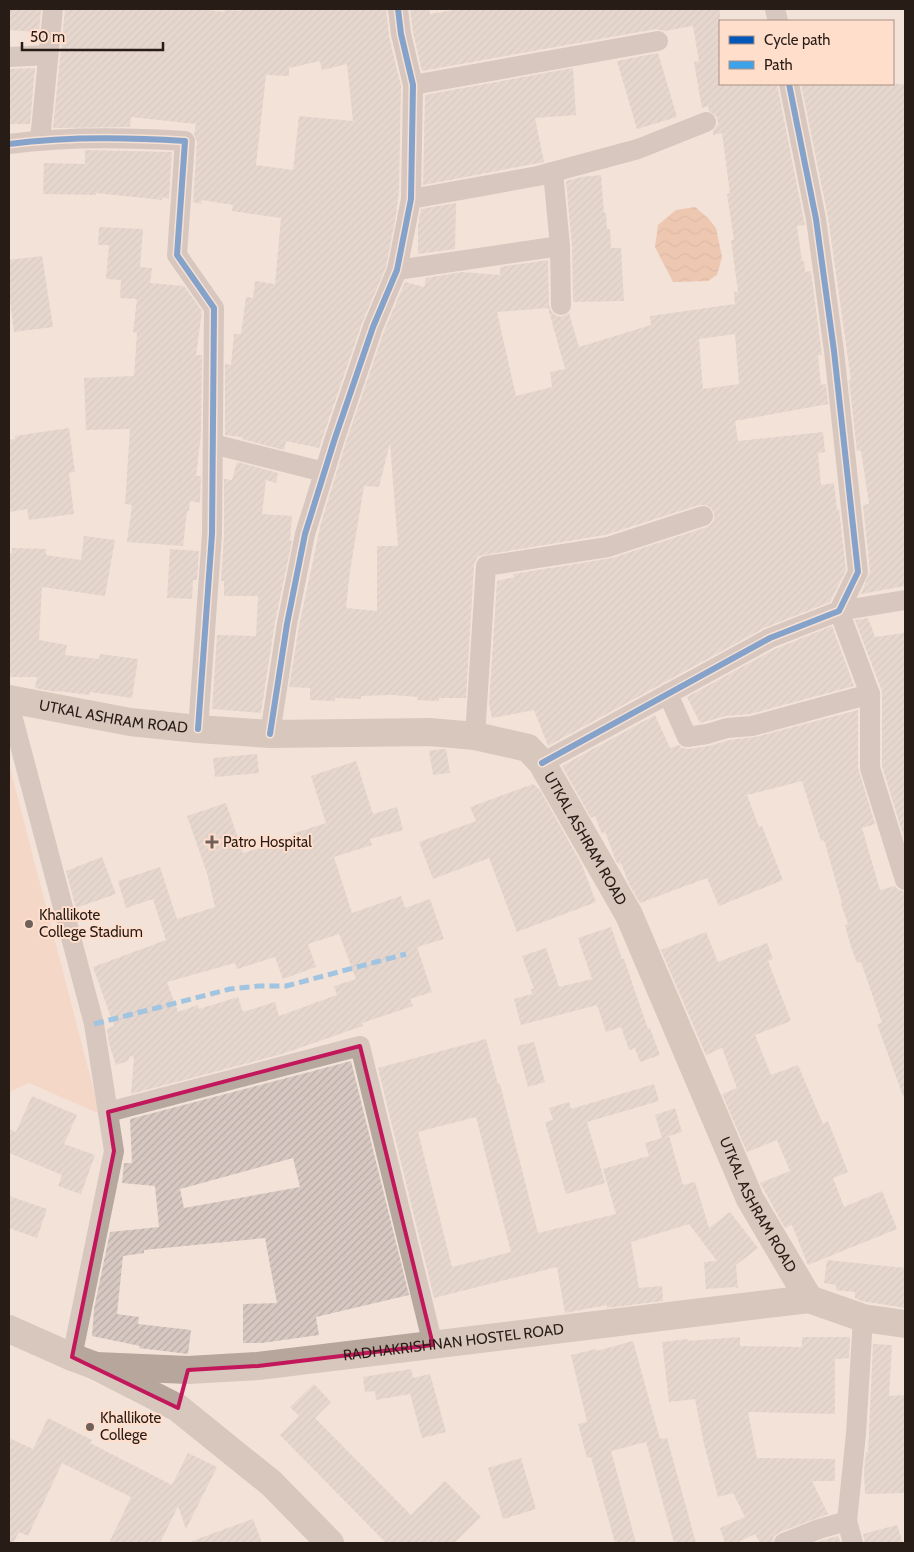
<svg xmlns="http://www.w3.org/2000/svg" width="914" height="1552" font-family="Cabin,sans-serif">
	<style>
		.garden { fill: #f7cab2 }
		.water { fill: url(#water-waves) }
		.building { fill: url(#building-hatch); fill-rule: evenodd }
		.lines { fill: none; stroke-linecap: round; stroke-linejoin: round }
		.street { stroke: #b6a79f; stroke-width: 20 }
		.secondary { stroke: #b6a69c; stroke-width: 28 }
		.primary { stroke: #b8a79c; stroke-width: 28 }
		.quiet { stroke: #3ea2ea; stroke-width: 5; stroke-dasharray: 10 5; stroke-linecap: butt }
		.cycleway-casing { stroke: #ffdecc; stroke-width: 9 }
		.cycleway { stroke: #0057b8; stroke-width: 6 }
		.marked { fill: none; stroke: #c2185b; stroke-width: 4; stroke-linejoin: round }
		.poi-dot { fill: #6f615a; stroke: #ffdecc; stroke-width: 2 }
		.labels { text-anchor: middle; stroke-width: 4; stroke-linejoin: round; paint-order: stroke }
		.street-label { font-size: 15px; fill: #281c16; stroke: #ffdecc }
		.poi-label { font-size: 15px; fill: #281c16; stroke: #ffdecc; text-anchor: start }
	</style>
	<defs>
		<pattern id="water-waves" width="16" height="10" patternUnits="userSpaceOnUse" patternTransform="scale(1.25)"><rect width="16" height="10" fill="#e8a680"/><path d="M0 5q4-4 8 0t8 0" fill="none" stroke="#c78e6e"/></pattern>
		<pattern id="building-hatch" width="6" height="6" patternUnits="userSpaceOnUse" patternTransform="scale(1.25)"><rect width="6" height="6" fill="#d7c9c2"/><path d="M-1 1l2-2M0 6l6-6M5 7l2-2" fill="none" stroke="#b9aca6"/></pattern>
	</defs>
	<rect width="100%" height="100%" fill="#f3e2d8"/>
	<polygon class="garden" points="9,764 100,1114 29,1083 9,1092"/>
	<polygon class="water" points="695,207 708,218 716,228 722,257 717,275 708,281 673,282 655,247 658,225 676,210"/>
	<g class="building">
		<polygon points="9,9 41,9 39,32 9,30"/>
		<path d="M65 9H200L224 12 225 10 242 11V9L307 10V9H386L389 37 401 86 399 190 396 215 386 267 362 323 319 448 286 441 284 450 242 439V437L225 435V364L231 365 234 334H241L246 297 253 298 255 281 275 284 281 218 232 211 233 205 202 200 201 204 193 202 197 142 194 134 196 124 131 117 130 127 53 128ZM320 61 322 70 347 64 353 121 299 116 293 170 256 165 266 75 289 76V68Z"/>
		<path d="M410 9H429L430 14 461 9H720V84H777L804 221 805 225 797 226 802 261H804L805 272 811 271 822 355H818L821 385 826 384 828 404 735 421 738 441 823 432 825 452 818 453 821 485 834 483 837 510 839 509 846 570 830 602 764 628 548 746 534 710 492 718 489 704 497 581 514 577 513 574 612 558 707 527 711 524 714 519V513L711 508 706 505H699L605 535 478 556 474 565 466 698H439V701L417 700 418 697 393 695 361 696V699L335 698V701L310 700V688L289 687 299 626 321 523 346 442 384 331 405 282 424 287 426 278 462 272 500 275V267L548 260 549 305 551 311 555 315 561 317 569 313 579 347 651 325 650 316 735 304 734 292H738L731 240H734L727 194 730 193 722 133 713 135V131L718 124 717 117 709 111 708 106 702 108 694 62 699 61 693 26 664 31 656 29 422 71 413 32ZM548 308 565 369 550 372 552 387 516 396 497 312ZM735 334 739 384 703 389 699 339ZM390 443 398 546H377V611L346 608 350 571 364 486 379 487Z"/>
		<polygon points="658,53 677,117 637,129 617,61"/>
		<polygon points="35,68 30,124 9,124 9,69"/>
		<polygon points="573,68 576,115 535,118 544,162 423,185 425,95"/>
		<polygon points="801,84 905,84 905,586 861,594 870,571 863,505 869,504 861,451 857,451 856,443 849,380 851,380 828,217"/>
		<polygon points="85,150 172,152 169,199 162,197 162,200 96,193 96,195 43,194 44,163 85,164"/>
		<polygon points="601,175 604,213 606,213 607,229 610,229 611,248 621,248 624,301 573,302 572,246 566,181 581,177"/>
		<polygon points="456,203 455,249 418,254 418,225 421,209"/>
		<polygon points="99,227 143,229 140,267 152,268 150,283 184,286 202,311 196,355 202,355 201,434 196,476 201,476 200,503 190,501 189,511 187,511 183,546 127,542 132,505 125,504 130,429 86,430 84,378 134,376 137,333 133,332 137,299 120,298 121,280 106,279 109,245 98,245"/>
		<polygon points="42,256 53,327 14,332 9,293 9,260"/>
		<polygon points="69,428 75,472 69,473 74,514 29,520 27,509 9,512 9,440 15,439 15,436"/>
		<polygon points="237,462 278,473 276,483 266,480 262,514 292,516 290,541 292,541 275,622 261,713 212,709 217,635 256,636 258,596 224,596 224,581 221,581 224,535 224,479 232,480"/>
		<polygon points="84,536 115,540 105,596 42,587 39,640 67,645 65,655 99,659 100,654 138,659 132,698 90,692 90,695 57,691 57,692 35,688 37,677 9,677 9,553 12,553 12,548 46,549 46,555 81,560"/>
		<polygon points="170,549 199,551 197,580 193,580 192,599 167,598"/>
		<polygon points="868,618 875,637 905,633 905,841 882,766 882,691 855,620"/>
		<polygon points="832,626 854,686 750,714 726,716 700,723 687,697 775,649"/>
		<polygon points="858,710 858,768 875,824 862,828 880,890 895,886 897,889 905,892 905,1096 903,1096 877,1024 882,1023 861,962 857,963 851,947 845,925 848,924 841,904 842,903 824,840 821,841 802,781 747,795 759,827 762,826 783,880 719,906 707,878 640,903 629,884 621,863 618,864 616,861 605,832 602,834 595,816 591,818 562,766 655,715 670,748 679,745 682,748 689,749 709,746 729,740 755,737"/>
		<polygon points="442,749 446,749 450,773 433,775 429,751"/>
		<polygon points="257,754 259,773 215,777 213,758"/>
		<path d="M356 761 373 814 397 807 403 830 370 839 372 845 334 857 352 913 401 896 405 908 430 899 444 939 417 947 432 992 410 999 413 1006 362 1023 363 1026 282 1054 131 1094 134 1057 130 1056 128 1061 116 1065 109 1044 107 1029 114 1026 93 967 166 940 153 899 126 908 118 881 160 867 177 919 215 907 207 873 187 816 226 803 243 853 293 837 292 834 326 823 311 776ZM339 934 356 979 334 986 337 995 279 1016 275 1002 243 1012 238 997 199 1009 198 1005 178 1012 167 982 235 963 237 969 275 957 283 979 316 967 308 944Z"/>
		<polygon points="533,784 540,790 582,865 596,902 517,932 489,858 433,879 419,842 476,821 470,807"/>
		<polygon points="102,857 116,894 76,908 66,871"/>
		<polygon points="611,927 622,959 624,959 648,1029 650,1028 660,1055 640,1062 635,1048 629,1050 621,1027 606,1032 597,1005 521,1025 514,999 532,994 531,989 534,989 522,956 546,948 559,987 592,979 578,938"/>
		<polygon points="706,932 718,962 767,943 773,959 768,961 791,1021 755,1035 771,1075 798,1065 823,1124 828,1121 848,1172 833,1178 844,1207 882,1191 897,1229 808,1265 792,1225 785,1228 760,1183 790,1171 777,1140 747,1152 722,1094 737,1088 722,1048 706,1055 661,950"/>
		<path d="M486 1039 498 1084H500L538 1233 616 1214 603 1169 649 1156 645 1143 669 1136 683 1185 695 1182 709 1228 730 1212 758 1248 736 1265 738 1289 736 1287 706 1289 704 1262 717 1261 689 1224 631 1242 639 1288 662 1286 663 1301 607 1308V1305L565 1313 557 1267 434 1298 378 1068ZM476 1117 511 1252 452 1267 418 1132Z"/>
		<polygon points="534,1042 545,1082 528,1087 517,1046"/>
		<path d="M351 1061 409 1295 316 1317 319 1335 262 1343H243V1304L277 1303 265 1238 144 1250V1253L123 1256 117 1314 139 1317 138 1324 191 1330 188 1354 139 1348 140 1346 92 1336 94 1309 110 1232 159 1227 155 1186 122 1183 124 1163H132L130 1119ZM293 1158 300 1187 184 1208 180 1189Z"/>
		<polygon points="654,1084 659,1101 587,1122 605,1183 566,1194 545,1122 553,1120 549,1108 569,1102 571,1109"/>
		<polygon points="32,1096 77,1115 64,1144 95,1155 81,1194 58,1186 62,1175 9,1153 9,1129 16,1132"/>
		<polygon points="675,1108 682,1132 662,1138 655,1115"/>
		<polygon points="9,1196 47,1209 37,1238 9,1228"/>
		<polygon points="827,1260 905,1268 905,1308 862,1301 855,1298 855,1292 836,1290 836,1285 824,1283"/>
		<polygon points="740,1337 740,1346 802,1347 802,1337 850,1337 849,1358 835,1359 835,1414 748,1412 757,1458 835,1459 835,1481 812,1481 828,1514 780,1532 774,1536 772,1543 760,1543 755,1534 736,1543 725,1543 720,1528 745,1517 733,1493 718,1497 704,1444 695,1399 669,1402 662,1342 688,1339 688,1341"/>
		<polygon points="633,1341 660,1439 667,1438 696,1543 674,1543 646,1442 611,1451 636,1543 615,1543 591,1457 587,1458 578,1424 587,1422 571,1355 596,1349 597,1351"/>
		<polygon points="873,1344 892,1345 889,1396 905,1395 905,1493 865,1494 864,1472 866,1452 868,1452"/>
		<polygon points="411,1369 413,1378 430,1374 446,1432 422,1438 410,1394 376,1400 375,1391 365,1392 363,1377"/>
		<polygon points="314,1384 331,1402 315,1418 411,1515 445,1481 481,1517 454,1543 386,1543 280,1435 299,1416 290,1407"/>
		<polygon points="48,1418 92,1440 90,1443 172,1485 188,1453 217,1467 186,1529 178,1506 160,1543 109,1543 131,1497 62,1463 28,1536 19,1532 13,1543 9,1543 9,1438 33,1449"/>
		<polygon points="521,1458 536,1509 503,1519 488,1468"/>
		<polygon points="253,1519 262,1543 193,1543 192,1541"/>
		<polygon points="897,1525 903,1543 865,1543 863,1534"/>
		<polygon points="838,1536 841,1543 815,1543 823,1540"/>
	</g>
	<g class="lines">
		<g class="street">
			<polyline points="775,9 778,21"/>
			<polyline points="9,57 48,55"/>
			<polyline points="413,85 658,41"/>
			<polyline points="40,140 53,9"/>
			<path d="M9 144C68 136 125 137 185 141L177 255 214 308 212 534 198 729"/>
			<polyline points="553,172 560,246 561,305"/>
			<polyline points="411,199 538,176 638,149 706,122"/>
			<polyline points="397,270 560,246"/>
			<polyline points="213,444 324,472"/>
			<polyline points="905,600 839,611 870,694 870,768 905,880"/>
			<polyline points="668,694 687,737 707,734 727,728 752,726 870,694"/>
			<polyline points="9,706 12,715 94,1024 114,1151 72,1357"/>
			<polyline points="270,734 287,624 305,534 335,438 373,327 397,270 411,199 413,85 401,34 398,9"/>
			<polyline points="475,736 486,566 608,547 703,516"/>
			<polyline points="542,763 770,638 839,611 858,572 834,351 816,219 789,84"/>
			<polyline points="108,1112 360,1046 433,1345"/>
			<polyline points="784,1543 819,1529 847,1521"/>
			<polyline points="853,1543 847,1521 856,1434 863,1318"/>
		</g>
		<g class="secondary">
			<polyline points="9,1329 72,1357 96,1366 178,1408 271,1483 330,1543"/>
			<path id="s1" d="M96 1366 188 1370 258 1366 809 1299"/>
		</g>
		<g class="primary">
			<path id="s2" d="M9 699 130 722 198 729 270 734 430 732 475 736 528 748 542 763 629 915 750 1199 809 1299"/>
			<polyline points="809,1299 863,1318 905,1324"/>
		</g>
		<polyline class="quiet" points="94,1024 230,989 259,986 286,986 406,954"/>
		<g class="cycleway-casing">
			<g id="cycleway">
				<path d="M9 144C68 136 125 137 185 141L177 255 214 308 212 534 198 729"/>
				<polyline points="270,734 287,624 305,534 335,438 373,327 397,270 411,199 413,85 401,34 398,9"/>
				<polyline points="542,763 770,638 839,611 858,572 834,351 816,219 789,84"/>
			</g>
		</g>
		<use href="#cycleway" class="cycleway"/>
	</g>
	<path d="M0 0H914V1552H0ZM360 1046 433 1345 258 1366 188 1370 178 1408 72 1357 114 1151 108 1112Z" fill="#f3e2d8" fill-opacity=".55" fill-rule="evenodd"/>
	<path class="marked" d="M360 1046 433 1345 258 1366 188 1370 178 1408 72 1357 114 1151 108 1112Z"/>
	<g class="poi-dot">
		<path d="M209.5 834.5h5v5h5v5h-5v5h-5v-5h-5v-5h5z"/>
		<circle cx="29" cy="924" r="5"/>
		<circle cx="90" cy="1427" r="5"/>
	</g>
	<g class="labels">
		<g class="street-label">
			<text dy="5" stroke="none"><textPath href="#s2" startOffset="106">UTKAL ASHRAM ROAD</textPath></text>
			<text dy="5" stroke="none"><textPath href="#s2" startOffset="631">UTKAL ASHRAM ROAD</textPath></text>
			<text dy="5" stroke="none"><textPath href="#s2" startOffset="1036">UTKAL ASHRAM ROAD</textPath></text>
			<text dy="5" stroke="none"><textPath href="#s1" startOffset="359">RADHAKRISHNAN HOSTEL ROAD</textPath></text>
		</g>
		<g class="poi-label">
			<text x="223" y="847">Patro Hospital</text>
			<text x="39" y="920">Khallikote<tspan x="39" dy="17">College Stadium</tspan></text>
			<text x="100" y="1423">Khallikote<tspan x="100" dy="17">College</tspan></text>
		</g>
	</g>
	<rect width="914" height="1552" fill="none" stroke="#281c16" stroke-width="20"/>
	<rect x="719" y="20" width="175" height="65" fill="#ffdecc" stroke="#a99083"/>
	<rect x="729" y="36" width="25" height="8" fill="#0057b8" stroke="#a99083"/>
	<text x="764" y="45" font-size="15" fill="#281c16">Cycle path</text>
	<rect x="729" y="61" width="25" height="8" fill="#3ea2ea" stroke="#a99083"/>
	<text x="764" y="70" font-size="15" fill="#281c16">Path</text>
	<path d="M22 42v8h141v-8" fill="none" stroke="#281c16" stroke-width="2.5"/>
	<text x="30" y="42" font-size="15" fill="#281c16" stroke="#ffdecc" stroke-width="4" paint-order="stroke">50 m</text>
</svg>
